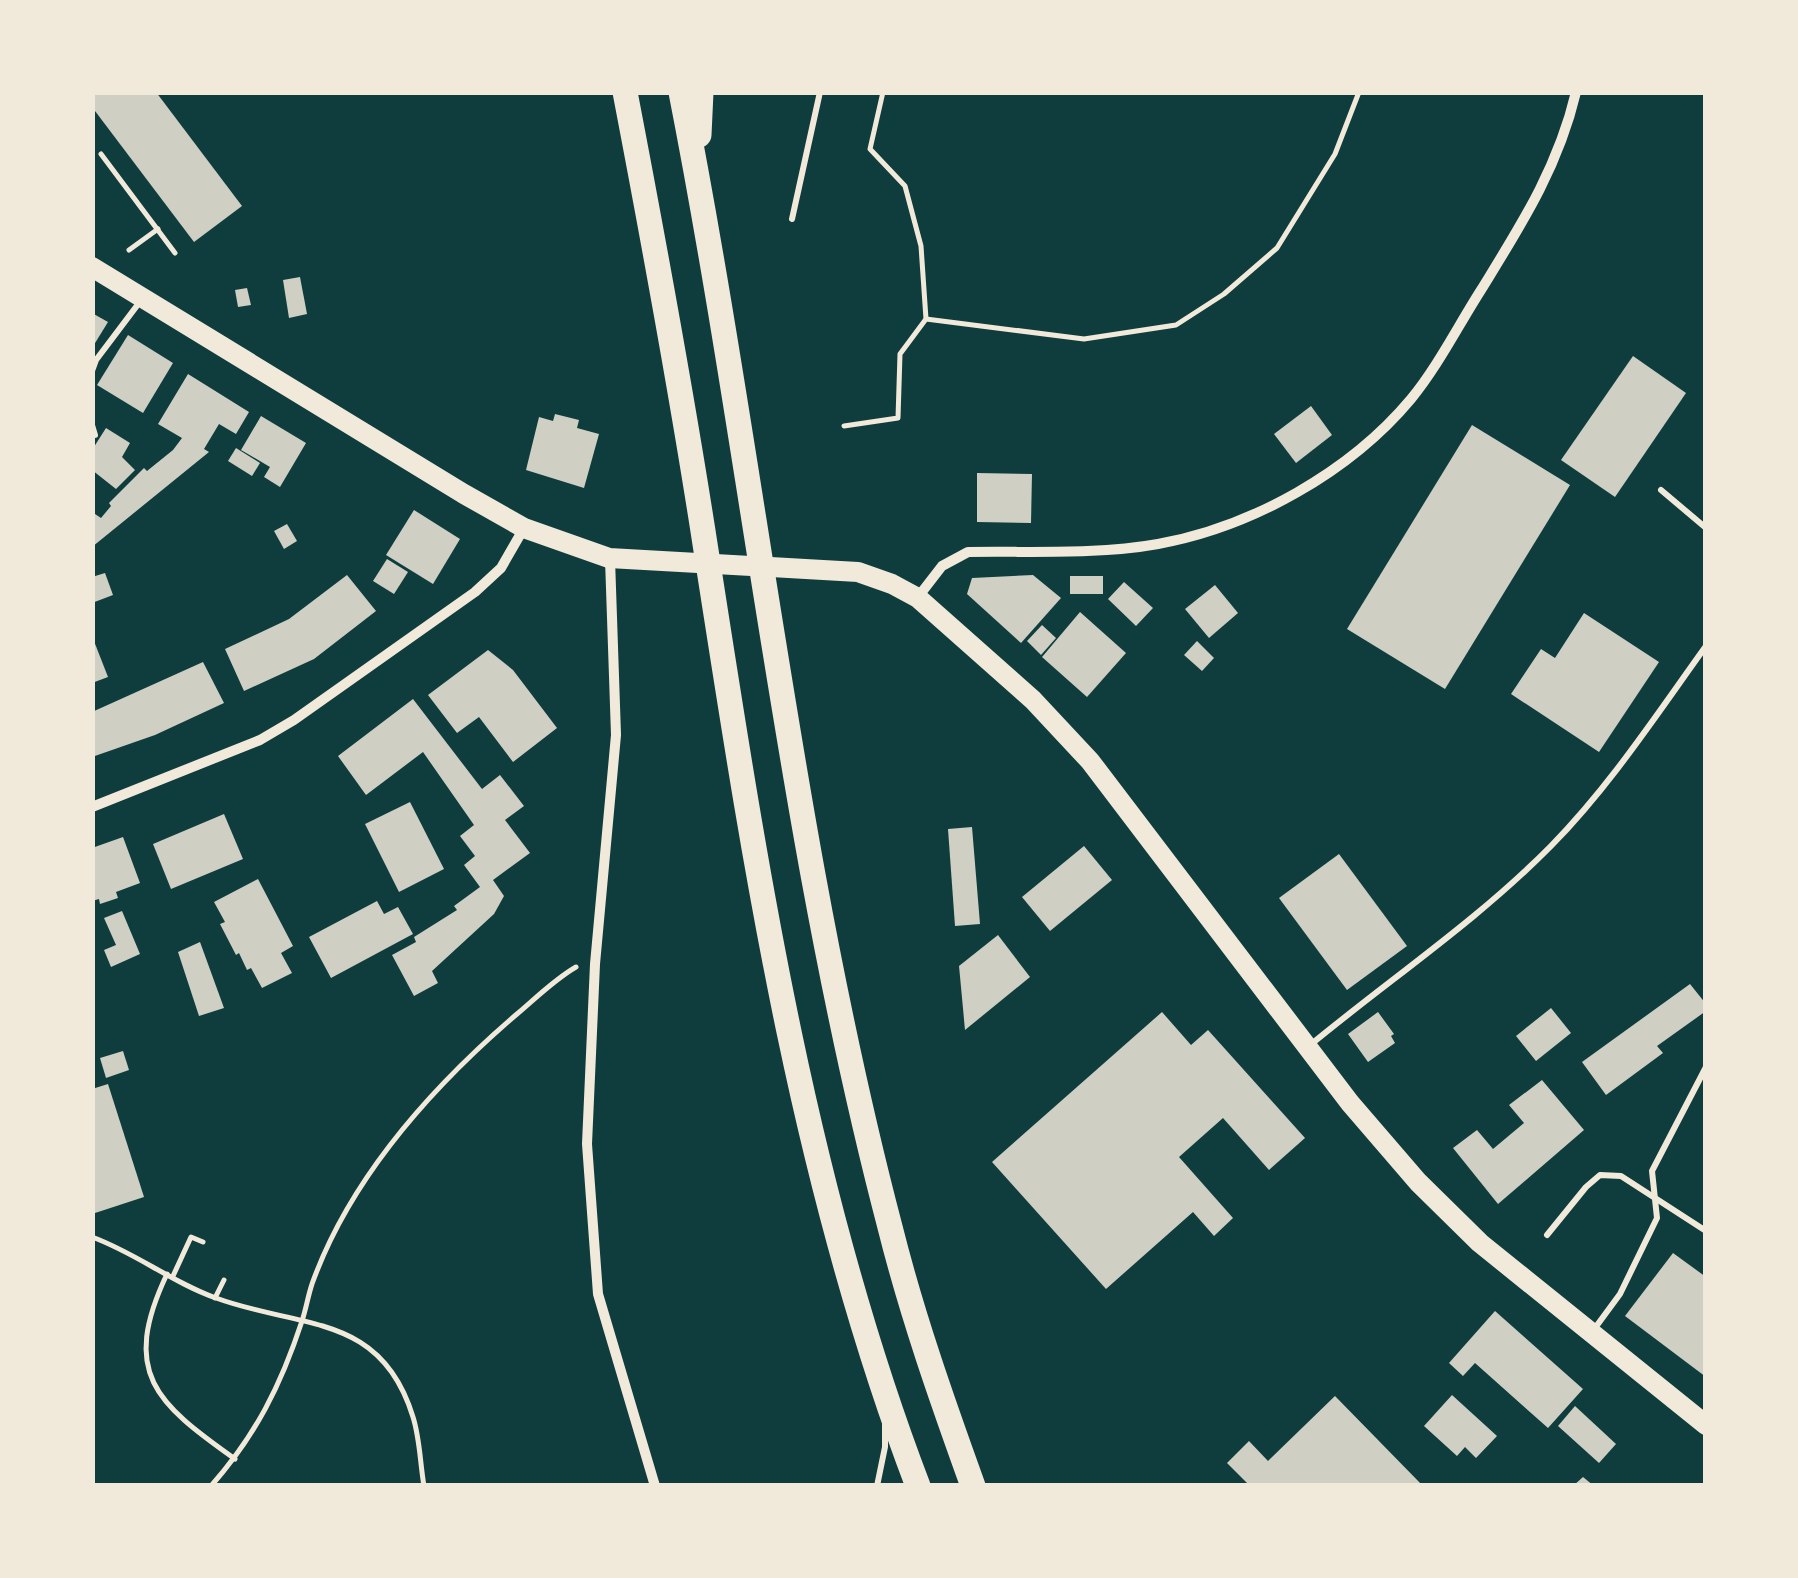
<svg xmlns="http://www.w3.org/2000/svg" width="1798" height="1578" font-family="Spectral,serif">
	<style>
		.building { fill: #cfcfc3 }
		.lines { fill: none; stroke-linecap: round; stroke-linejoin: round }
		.path { stroke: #f1e9da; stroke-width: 5 }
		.service { stroke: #f1e9da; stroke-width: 6 }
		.minor { stroke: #f1e9da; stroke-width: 10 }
		.secondary { stroke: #f1e9da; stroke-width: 20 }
		.motorway { stroke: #f1e9da; stroke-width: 25 }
	</style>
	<rect width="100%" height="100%" fill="#0f3d3e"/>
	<g class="building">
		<polygon points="92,92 156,92 242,206 194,242 92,107"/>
		<polygon points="300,277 307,314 289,318 283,280"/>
		<polygon points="247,288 251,305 238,307 235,290"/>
		<polygon points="92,313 108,322 92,348"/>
		<polygon points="128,335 173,363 143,413 97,385"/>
		<polygon points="1633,356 1686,393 1615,497 1561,460"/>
		<polygon points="188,374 249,412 236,434 219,424 204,449 209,452 92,547 92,512 101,518 111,506 109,503 144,468 147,471 173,450 182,438 158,424"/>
		<polygon points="1311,406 1332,435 1296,463 1274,434"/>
		<polygon points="555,414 579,420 577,428 599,434 584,488 526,470 539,417 553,421"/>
		<polygon points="261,416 306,443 280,487 264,477 270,467 241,450"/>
		<polygon points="1472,425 1570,485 1445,689 1347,629"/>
		<polygon points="106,428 130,443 122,457 135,470 116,489 92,470 92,450"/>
		<polygon points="236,448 260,463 252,476 228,461"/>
		<polygon points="977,473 1032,474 1031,523 977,522"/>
		<polygon points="414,510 460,539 433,584 386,555"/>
		<polygon points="287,524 297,541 284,549 274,531"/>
		<polygon points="387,559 408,572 394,594 373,581"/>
		<polygon points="105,573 113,595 92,603 92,577"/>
		<polygon points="347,575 376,611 314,659 244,691 225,649 289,619"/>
		<polygon points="1033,575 1061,598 1021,643 967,594 972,578"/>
		<rect x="1070" y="576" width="33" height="18"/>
		<polygon points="1124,582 1153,608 1136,626 1108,599"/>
		<polygon points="1215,585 1238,613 1209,638 1185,609"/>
		<polygon points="1080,612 1126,653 1087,697 1042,657"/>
		<polygon points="1584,613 1659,662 1599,752 1511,694 1541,649 1555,658"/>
		<polygon points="1042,625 1056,638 1041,655 1027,641"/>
		<polygon points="92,636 108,677 92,683"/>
		<polygon points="1197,641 1214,658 1202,671 1184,655"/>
		<polygon points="488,650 513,670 557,728 513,762 479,717 457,733 428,695"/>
		<polygon points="203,662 224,703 155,735 92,757 92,712"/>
		<polygon points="413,699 482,789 500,775 524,806 505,820 530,853 493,880 504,896 494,914 432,971 438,983 414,996 392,955 416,942 414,937 457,910 454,906 480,887 464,865 475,856 460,836 474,825 423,752 366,795 338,756"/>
		<polygon points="410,802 444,869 399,892 365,824"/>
		<polygon points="224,814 243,859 171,889 153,844"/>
		<polygon points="972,827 980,924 955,926 948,829"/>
		<polygon points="123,837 140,883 116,892 118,898 100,904 99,899 92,901 92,848"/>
		<polygon points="1084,846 1112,880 1050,931 1022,897"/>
		<polygon points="1339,854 1407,946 1347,990 1279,898"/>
		<polygon points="258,879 293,946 281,953 292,973 262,988 251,968 247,970 239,953 236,955 220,924 225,922 214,902"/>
		<polygon points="377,901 384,914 398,907 413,934 331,978 309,937"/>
		<polygon points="122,911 140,954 111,967 104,950 116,945 104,918"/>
		<polygon points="998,935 1030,977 965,1030 959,966"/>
		<polygon points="200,942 224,1008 199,1016 178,952"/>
		<polygon points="1690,984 1706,1004 1706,1011 1657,1046 1663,1053 1606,1095 1582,1062"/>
		<polygon points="1551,1008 1571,1033 1536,1061 1516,1036"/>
		<polygon points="1162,1012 1191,1045 1208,1030 1305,1138 1269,1170 1223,1118 1179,1157 1233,1218 1214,1236 1193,1212 1106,1289 992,1162"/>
		<polygon points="1378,1012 1394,1034 1391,1036 1395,1043 1368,1062 1348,1034"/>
		<polygon points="123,1051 129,1070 106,1078 100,1058"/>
		<polygon points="1542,1080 1584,1130 1498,1204 1453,1148 1477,1130 1493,1149 1524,1123 1509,1105"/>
		<polygon points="108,1084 144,1197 92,1214 92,1089"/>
		<polygon points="1673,1253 1706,1277 1706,1377 1625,1316"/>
		<polygon points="1495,1311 1583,1389 1548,1428 1475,1363 1463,1376 1449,1363"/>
		<polygon points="1452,1395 1497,1436 1476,1458 1465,1447 1457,1456 1424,1426"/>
		<polygon points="1335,1396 1423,1486 1244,1486 1247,1483 1227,1463 1249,1441 1268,1461"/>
		<polygon points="1575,1406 1616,1444 1599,1463 1558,1426"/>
		<polygon points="1583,1477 1594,1486 1573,1486"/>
	</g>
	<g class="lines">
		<g class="path">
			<polyline points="101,154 175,253"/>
			<polyline points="129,250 158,229"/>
			<polyline points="926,319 1084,339 1176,325 1224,294 1277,248 1335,154 1359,92"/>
			<polyline points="844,426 898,418 900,354 926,319 921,246 905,186 870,149 883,92"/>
			<path d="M92 1237C136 1253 173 1283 216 1298 300 1329 381 1312 413 1417 420 1439 420 1463 424 1486"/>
			<path d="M167 1274C120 1373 156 1403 235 1459"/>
			<polyline points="173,1276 191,1237 203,1242"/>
			<polyline points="215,1298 224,1280"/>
			<path d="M211 1486C256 1435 281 1385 302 1321 306 1309 308 1296 312 1284 350 1178 433 1086 517 1014 536 998 555 979 576 967"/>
		</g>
		<g class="service">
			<polyline points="792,219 820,92"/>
			<polyline points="92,371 96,360 142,299"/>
			<polyline points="92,425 95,435"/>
			<polyline points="1661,490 1706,528"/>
			<path d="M1309 1046C1390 979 1477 921 1551 846 1610 786 1657 714 1706 646"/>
			<polyline points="1547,1235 1586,1187 1600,1175 1621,1176 1706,1231"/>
			<polyline points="1595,1328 1620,1294 1657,1218 1652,1171 1706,1067"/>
			<polyline points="877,1486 885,1447 885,1425"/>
		</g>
		<g class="minor">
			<polyline points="610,559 616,735 595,964 587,1144 598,1294 655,1486"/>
			<path d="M918 597 942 566 968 552C1030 551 1097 555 1158 544 1252 527 1350 472 1411 399 1438 366 1458 326 1481 290 1521 225 1558 168 1576 92"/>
			<polyline points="92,807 260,740 294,720 475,592 501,568 524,528"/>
		</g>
		<polyline class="secondary" points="92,267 464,494 524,528 609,558 858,572 892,584 918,598 1033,700 1090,761 1350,1103 1418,1182 1480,1243 1706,1425"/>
		<g class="motorway">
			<path d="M625 92C653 238 680 384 703 531 753 852 801 1180 918 1486"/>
			<path d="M681 92C755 470 792 854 890 1227 912 1315 942 1400 973 1486"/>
			<polyline points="699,135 701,92"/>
		</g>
	</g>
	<rect width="1798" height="1578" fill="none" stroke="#f1e9da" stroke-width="190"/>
</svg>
